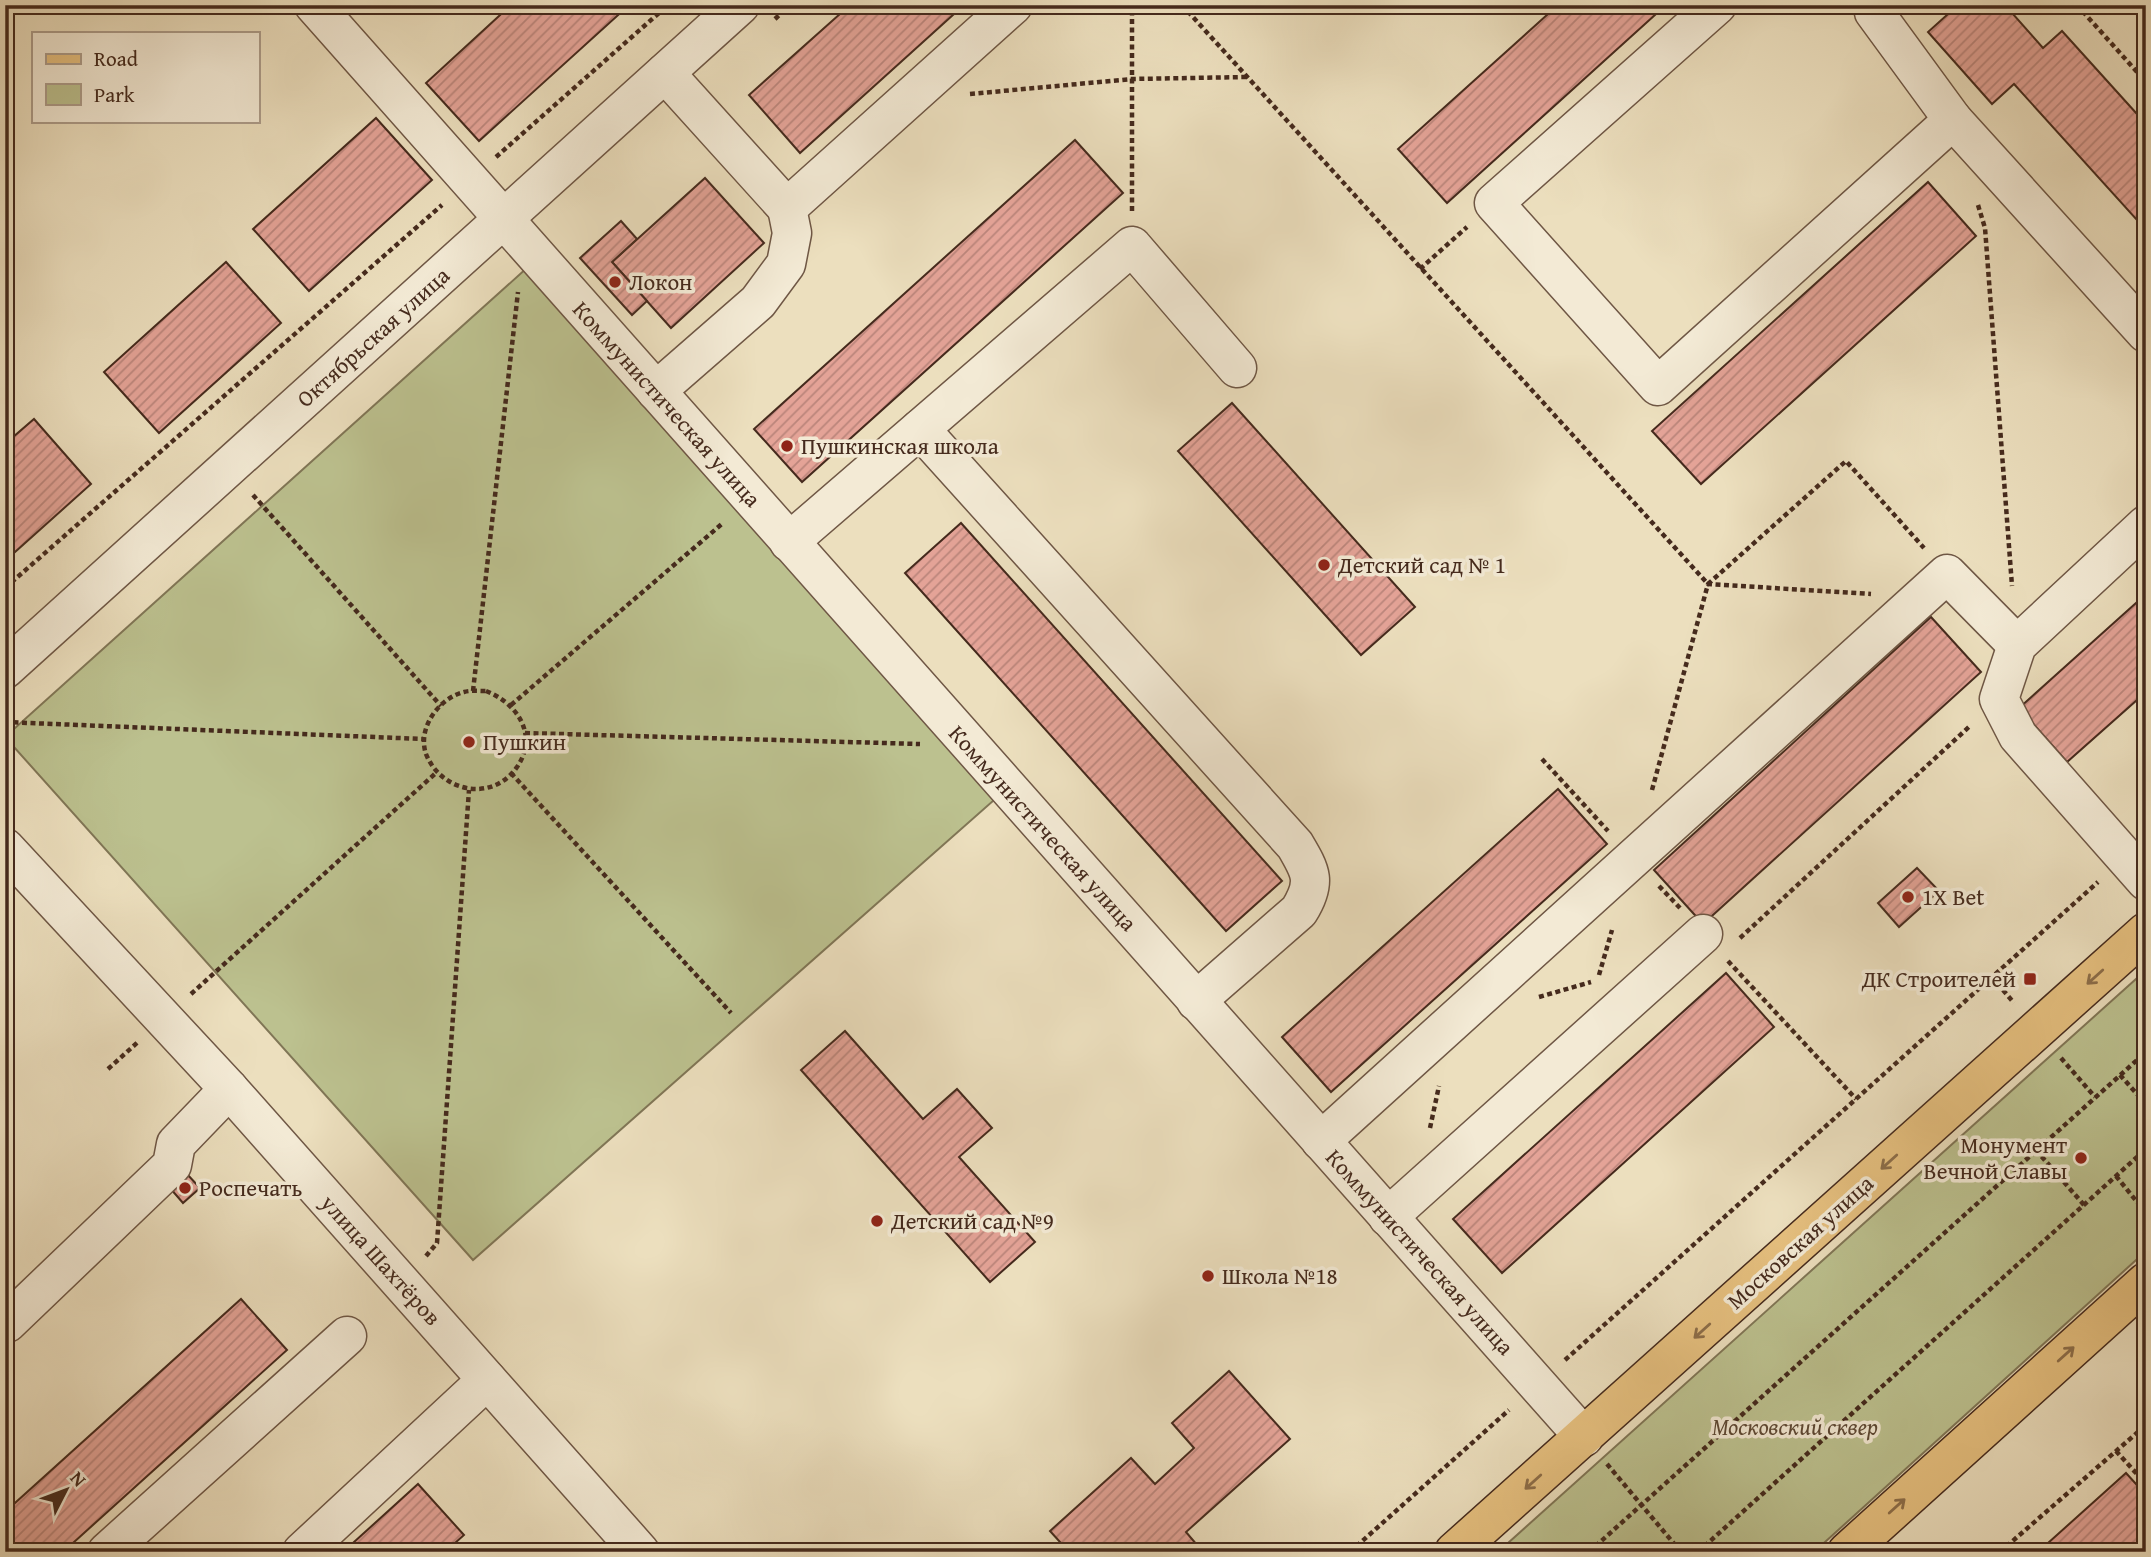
<svg xmlns="http://www.w3.org/2000/svg" width="2151" height="1557" font-family="'Gentium Book Plus',serif">
	<style>
		.green { fill: #bcc18f; stroke: #807656; stroke-width: 2 }
		.building { fill: url(#building-hatch); stroke: #452a1d; stroke-width: 2 }
		.lines { fill: none; stroke-linecap: round; stroke-linejoin: round }
		.minor-casing { stroke: #6f5745; stroke-width: 41 }
		.major-casing { stroke: #452a1d; stroke-width: 41 }
		.path { stroke: #452a1d; stroke-width: 4.5; stroke-dasharray: 5 3.5; stroke-linecap: butt }
		.minor { stroke: #f3ead5; stroke-width: 38 }
		.major { stroke: #e6c07f; stroke-width: 38 }
		.oneway { stroke: #8d6e49 }
		.poi-dot { fill: #8f2418; stroke: #f3ead5; stroke-width: 2.5 }
		.labels { text-anchor: middle; stroke-width: 7; stroke-linejoin: round; paint-order: stroke }
		.poi-label { font-size: 23px; fill: #452a1d; stroke: #f3ead5; text-anchor: start }
		.street-label { font-size: 23px; fill: #452a1d; stroke: #f3ead5 }
		.park-label { font-size: 23px; font-style: italic; fill: #5d4834; stroke: #f3ead5 }
	</style>
	<defs>
		<pattern id="building-hatch" width="6" height="6" patternUnits="userSpaceOnUse" patternTransform="scale(1.75)"><rect width="6" height="6" fill="#e4a397"/><path d="M-1 1l2-2M0 6l6-6M5 7l2-2" fill="none" stroke="#bb857b"/></pattern>
	</defs>
	<rect width="100%" height="100%" fill="#ecdfbe"/>
	<filter id="stains"><feTurbulence type="fractalNoise" baseFrequency=".00286" numOctaves="4"/><feColorMatrix values="0 0 0 0 .2 0 0 0 0 .09 0 0 0 0 .02 0 0 0 .5 -.17"/></filter>
	<radialGradient id="worn" r=".72"><stop offset=".6" stop-color="#630" stop-opacity="0"/><stop offset="1" stop-color="#630" stop-opacity=".3"/></radialGradient>
	<g class="green">
		<polygon points="528,267 1002,793 473,1260 5,737"/>
		<polygon points="2146,970 2146,1251 1814,1552 1498,1552"/>
	</g>
	<g class="building">
		<polygon points="511,5 625,5 627,7 479,141 426,83"/>
		<polygon points="850,5 964,5 800,153 749,95"/>
		<polygon points="1558,5 1666,5 1447,203 1398,149"/>
		<polygon points="1958,5 2005,5 2043,48 2062,31 2146,124 2146,230 2014,84 1992,104 1928,32"/>
		<polygon points="376,118 432,180 309,291 253,229"/>
		<polygon points="1075,140 1123,193 802,482 754,429"/>
		<polygon points="705,178 764,243 671,328 612,262"/>
		<polygon points="1928,182 1976,236 1701,484 1652,431"/>
		<polygon points="621,221 637,239 612,262 647,301 632,315 580,258"/>
		<polygon points="226,262 281,323 159,433 104,372"/>
		<polygon points="1232,403 1415,607 1361,655 1178,451"/>
		<polygon points="34,419 91,484 5,561 5,444"/>
		<polygon points="961,523 1282,881 1226,931 905,573"/>
		<polygon points="2146,594 2146,692 2067,762 2019,708"/>
		<polygon points="1931,617 1981,672 1703,924 1654,870"/>
		<polygon points="1558,789 1607,844 1331,1092 1282,1037"/>
		<polygon points="1917,868 1939,891 1899,927 1878,903"/>
		<polygon points="1726,973 1774,1027 1502,1273 1453,1219"/>
		<polygon points="845,1031 923,1119 957,1089 992,1128 959,1157 1035,1242 990,1282 801,1070"/>
		<polygon points="186,1173 200,1188 183,1203 170,1188"/>
		<polygon points="241,1299 287,1350 63,1552 5,1552 5,1512"/>
		<polygon points="1229,1371 1290,1439 1186,1532 1203,1552 1069,1552 1050,1531 1131,1458 1155,1484 1194,1448 1172,1423"/>
		<polygon points="2126,1473 2146,1495 2146,1552 2038,1552"/>
		<polygon points="418,1484 464,1535 445,1552 343,1552"/>
	</g>
	<g class="lines">
		<g class="minor-casing">
			<g id="minor">
				<polyline points="314,5 1584,1437"/>
				<polyline points="1717,5 1494,203 1658,386 1953,120"/>
				<polyline points="1881,5 1874,12 1953,120 2146,333"/>
				<polyline points="665,73 787,208"/>
				<polyline points="656,391 758,302 786,264 792,233 787,208 1013,5"/>
				<path d="M920 429 1295 845C1311 872 1317 882 1299 911L1196 1001"/>
				<polyline points="2146,525 2017,645 1999,699 2018,736 2146,881"/>
				<polyline points="789,542 1132,246 1237,368"/>
				<polyline points="5,669 740,5"/>
				<polyline points="5,848 229,1089 640,1552"/>
				<polyline points="1321,1141 1947,574 2017,645"/>
				<polyline points="1388,1217 1703,934"/>
				<polyline points="7,1323 172,1165 176,1144 229,1089"/>
				<polyline points="107,1552 347,1336"/>
				<polyline points="302,1552 487,1380"/>
			</g>
		</g>
		<g class="major-casing">
			<g id="major">
				<polyline points="1454,1552 2146,932"/>
				<polyline points="1847,1552 2146,1282"/>
			</g>
		</g>
		<g class="path">
			<polyline points="1182,5 1708,584 1846,461 1924,548"/>
			<polyline points="2077,5 2146,82"/>
			<polyline points="775,19 790,5"/>
			<polyline points="970,94 1132,79 1247,77"/>
			<polyline points="496,157 668,5"/>
			<polyline points="1978,205 1985,228 2012,586"/>
			<polyline points="1132,211 1132,5"/>
			<polyline points="1420,269 1467,227"/>
			<polyline points="253,495 441,706"/>
			<polyline points="5,588 442,205"/>
			<polyline points="473,691 518,292"/>
			<path d="M486 691C517 703 539 735 517 767 492 803 441 792 426 754 417 728 439 698 464 692 471 690 479 691 486 691Z"/>
			<polyline points="511,705 723,523"/>
			<polyline points="5,722 423,739"/>
			<polyline points="525,733 920,744"/>
			<polyline points="1542,759 1608,831"/>
			<polyline points="511,773 731,1013"/>
			<polyline points="1652,790 1708,584 1871,594"/>
			<polyline points="1659,886 1680,908"/>
			<polyline points="1740,938 1970,726"/>
			<polyline points="1728,961 1856,1099"/>
			<polyline points="1599,975 1612,930"/>
			<polyline points="1992,977 2014,1003"/>
			<polyline points="191,994 437,772"/>
			<polyline points="1539,997 1591,982"/>
			<polyline points="2061,1058 2095,1097"/>
			<polyline points="108,1069 138,1042"/>
			<polyline points="2120,1075 2146,1104"/>
			<polyline points="1430,1128 1439,1086"/>
			<polyline points="2036,1150 2084,1205"/>
			<polyline points="2116,1176 2146,1213"/>
			<polyline points="426,1256 437,1243 469,790"/>
			<polyline points="1565,1360 2098,882"/>
			<polyline points="2116,1451 2146,1484"/>
			<polyline points="1607,1464 1681,1552"/>
			<polyline points="1350,1552 1509,1410"/>
			<polyline points="1589,1552 2146,1052"/>
			<polyline points="1698,1552 2146,1149"/>
			<polyline points="2000,1552 2146,1425"/>
		</g>
		<use href="#minor" class="minor"/>
		<use href="#major" class="major"/>
	</g>
	<defs><path id="oneway-shaft" d="M-6 0H5M1.5-3L5.5 0L1.5 3" fill="none" stroke-width="1.6" stroke-linecap="round" stroke-linejoin="round" transform="scale(1.75)"/></defs>
	<g class="oneway">
		<use href="#oneway-shaft" transform="translate(2095 977) rotate(138)"/>
		<use href="#oneway-shaft" transform="translate(1889 1162) rotate(138)"/>
		<use href="#oneway-shaft" transform="translate(1702 1331) rotate(138)"/>
		<use href="#oneway-shaft" transform="translate(2066 1354) rotate(-42)"/>
		<use href="#oneway-shaft" transform="translate(1533 1482) rotate(138)"/>
		<use href="#oneway-shaft" transform="translate(1897 1506) rotate(-42)"/>
	</g>
	<g class="poi-dot">
		<circle cx="615" cy="282" r="7"/>
		<circle cx="787" cy="446" r="7"/>
		<circle cx="1324" cy="565" r="7"/>
		<circle cx="469" cy="742" r="7"/>
		<circle cx="1908" cy="897" r="7"/>
		<rect x="2023" y="972" width="14" height="14" rx="3.5"/>
		<circle cx="2081" cy="1158" r="7"/>
		<circle cx="185" cy="1188" r="7"/>
		<circle cx="877" cy="1221" r="7"/>
		<circle cx="1208" cy="1276" r="7"/>
	</g>
	<g class="labels">
		<g class="poi-label">
			<text x="629" y="290">Локон</text>
			<text x="801" y="454">Пушкинская школа</text>
			<text x="1338" y="573">Детский сад № 1</text>
			<text x="483" y="750">Пушкин</text>
			<text x="1922" y="905">1X Bet</text>
			<text x="2016" y="987" text-anchor="end">ДК Строителей</text>
			<text x="2067" y="1153" text-anchor="end">Монумент<tspan x="2067" dy="26">Вечной Славы</tspan></text>
			<text x="199" y="1196">Роспечать</text>
			<text x="891" y="1229">Детский сад №9</text>
			<text x="1222" y="1284">Школа №18</text>
		</g>
		<g class="street-label">
			<text transform="translate(373 337) rotate(-42)" y="8">Октябрьская улица</text>
			<text transform="translate(667 404) rotate(48)" y="8">Коммунистическая улица</text>
			<text transform="translate(1043 828) rotate(48)" y="8">Коммунистическая улица</text>
			<text transform="translate(1800 1242) rotate(-42)" y="8">Московская улица</text>
			<text transform="translate(1420 1252) rotate(48)" y="8">Коммунистическая улица</text>
			<text transform="translate(381 1260) rotate(48)" y="8">улица Шахтёров</text>
		</g>
		<g class="park-label">
			<text x="1795" y="1435">Московский сквер</text>
		</g>
	</g>
	<rect width="2151" height="1557" fill="none" stroke="#ecdfbe" stroke-width="28"/>
	<rect x="7" y="7" width="2137" height="1543" fill="none" stroke="#452a1d" stroke-width="3.5"/>
	<rect x="14" y="14" width="2123" height="1529" fill="none" stroke="#452a1d" stroke-width="2"/>
	<rect x="32" y="32" width="228" height="91" fill="#f3ead5" stroke="#ad9d8b" stroke-width="2"/>
	<rect x="46" y="54" width="35" height="10" fill="#e6c07f" stroke="#ad9d8b" stroke-width="2"/>
	<text x="94" y="66" font-size="21" fill="#452a1d">Road</text>
	<rect x="46" y="84" width="35" height="21" fill="#bcc18f" stroke="#ad9d8b" stroke-width="2"/>
	<text x="94" y="102" font-size="21" fill="#452a1d">Park</text>
	<g transform="translate(66 1490) rotate(48)" stroke="#f3ead5" stroke-width="5" paint-order="stroke">
	<path d="M0-5L12 26L0 18L-12 26Z" fill="#452a1d"/>
	<text y="-10" font-size="19" font-weight="bold" text-anchor="middle" fill="#452a1d">N</text>
	</g>
	<rect width="100%" height="100%" filter="url(#stains)"/>
	<rect width="100%" height="100%" fill="url(#worn)"/>
</svg>
